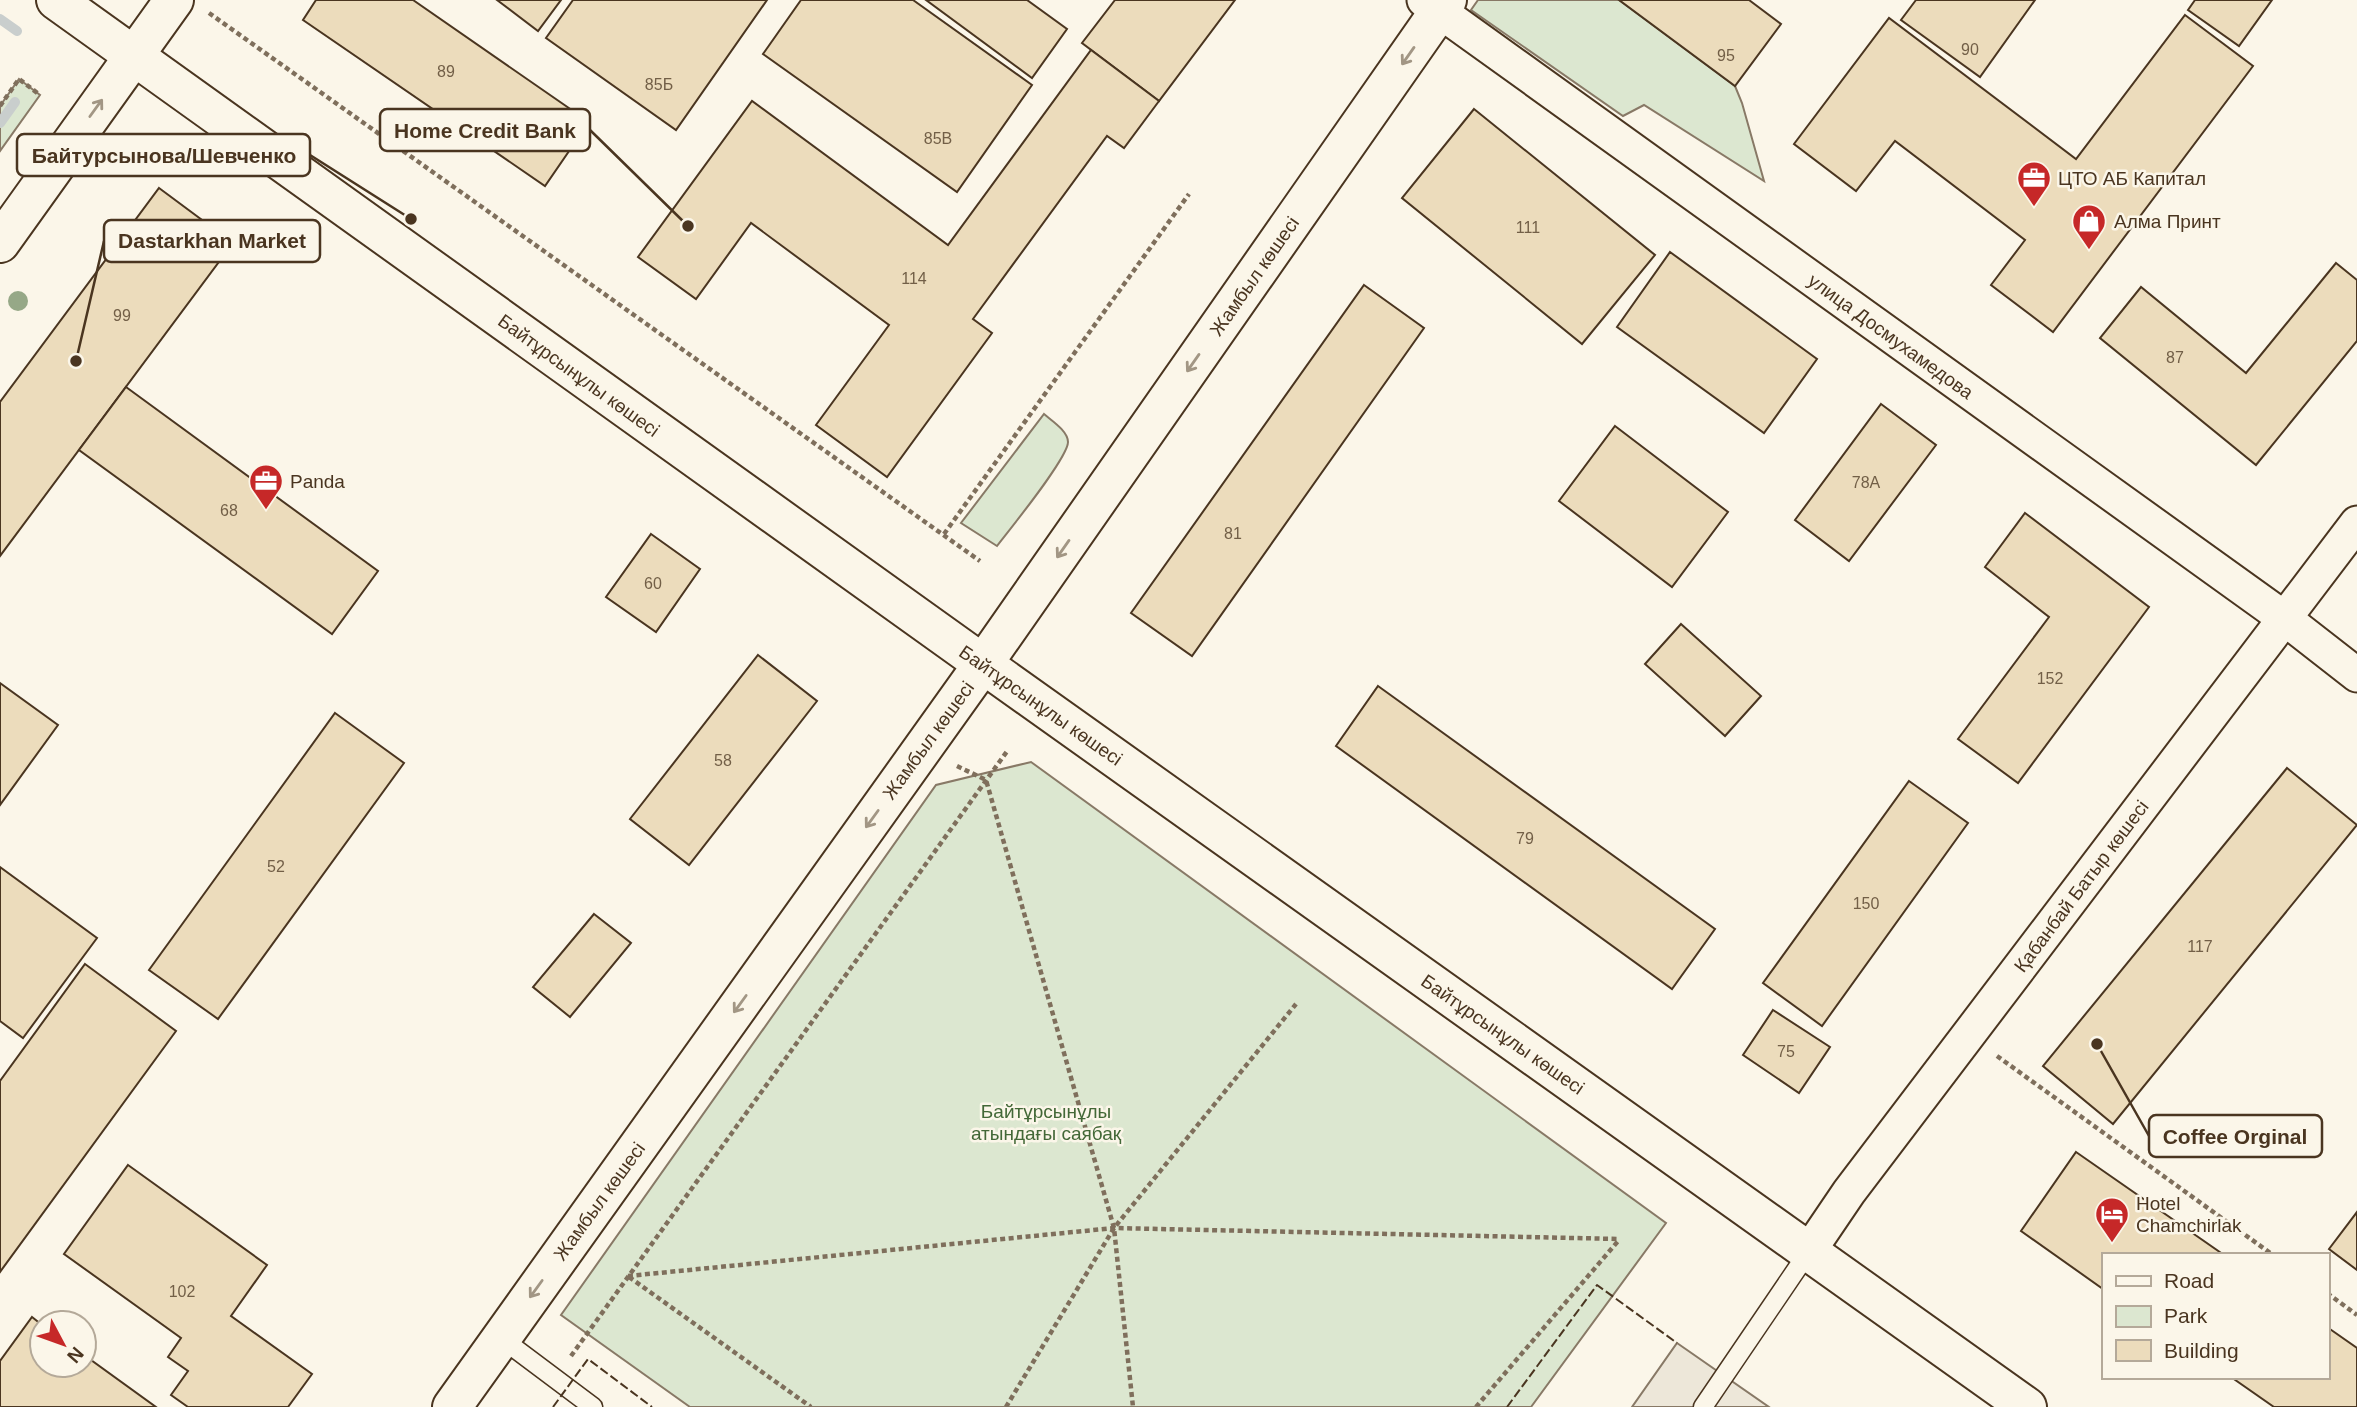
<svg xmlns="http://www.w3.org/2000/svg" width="2357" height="1407" font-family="Arial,sans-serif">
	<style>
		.green { fill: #dce7d0; stroke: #887966; stroke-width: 2 }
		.parking { fill: #ede7d9; stroke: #887966; stroke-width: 2 }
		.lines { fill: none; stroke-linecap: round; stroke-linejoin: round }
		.stream { stroke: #c9cecd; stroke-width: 10 }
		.building { fill: #ecdcbc; stroke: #4a3520; stroke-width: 2 }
		.lane-casing { stroke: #4a3520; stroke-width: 21 }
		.street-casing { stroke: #4a3520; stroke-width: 37 }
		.secondary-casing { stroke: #4a3520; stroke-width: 42 }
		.path { stroke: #7f6f5c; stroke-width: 4.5; stroke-dasharray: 5 3.5; stroke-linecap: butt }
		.lane { stroke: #fbf6e9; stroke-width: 18 }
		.street { stroke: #fbf6e9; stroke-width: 33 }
		.secondary { stroke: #fbf6e9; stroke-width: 38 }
		.fence { stroke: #4a3520; stroke-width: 2; stroke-dasharray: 9 3.5; stroke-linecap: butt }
		.tree { fill: #96a887 }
		.oneway { stroke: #a29684 }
		.labels { text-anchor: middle; stroke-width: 5; stroke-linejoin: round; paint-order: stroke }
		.number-label { font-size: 16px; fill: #725f47 }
		.poi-label { font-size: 19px; fill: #4a3520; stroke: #fbf6e9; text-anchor: start }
		.street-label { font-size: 19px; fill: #4a3520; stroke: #fbf6e9 }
		.park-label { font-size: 19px; fill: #436837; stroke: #fbf6e9 }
		.leader { fill: none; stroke: #4a3520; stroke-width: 2.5 }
		.callout-dot { fill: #4a3520; stroke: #fbf6e9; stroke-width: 2.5 }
		.callout { fill: #fbf6e9; stroke: #4a3520; stroke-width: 2.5 }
		.callout-label { font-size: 21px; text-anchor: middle; font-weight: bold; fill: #4a3520 }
	</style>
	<rect width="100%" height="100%" fill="#fbf6e9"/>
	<g class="green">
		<polygon points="1478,0 1619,0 1735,86 1742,103 1764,181 1644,105 1623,116 1471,10"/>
		<polygon points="19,79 40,95 0,151 0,106"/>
		<path d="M1044 414C1052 421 1068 431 1068 442 1068 458 1010 529 997 546L961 523Z"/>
		<polygon points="1031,762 1666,1223 1531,1407 690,1407 561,1315 936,785"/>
	</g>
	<polygon class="parking" points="1677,1343 1769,1407 1632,1407"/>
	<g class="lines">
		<g class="stream">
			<polyline points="0,19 17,31"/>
			<polyline points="0,123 15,102"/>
		</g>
	</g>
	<g class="building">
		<polygon points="316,0 413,0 589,122 545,186 303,20"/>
		<polygon points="497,0 561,0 538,31"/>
		<polygon points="573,0 767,0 676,130 546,38"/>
		<polygon points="801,0 913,0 1032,85 957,192 763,54"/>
		<polygon points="926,0 1027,0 1067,29 1032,78"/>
		<polygon points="1115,0 1235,0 1159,101 1082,43"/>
		<polygon points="1619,0 1749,0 1781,24 1735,86"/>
		<polygon points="1916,0 2035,0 1980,77 1901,20"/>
		<polygon points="2195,0 2272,0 2239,46 2188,10"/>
		<polygon points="2185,15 2253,66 2053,332 1991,285 2025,240 1895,141 1856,191 1794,144 1889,18 2076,159"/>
		<polygon points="1091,50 1159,101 1124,148 1107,136 973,319 992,333 887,477 816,425 889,325 751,223 696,299 638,257 752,101 948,245"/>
		<polygon points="1474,109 1655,255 1582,344 1402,198"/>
		<polygon points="159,188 233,243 0,556 0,402"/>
		<polygon points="1670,252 1817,359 1764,433 1617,327"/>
		<polygon points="2336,263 2357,280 2357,341 2256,465 2100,338 2141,287 2246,373"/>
		<polygon points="1364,285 1424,328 1192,656 1131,613"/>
		<polygon points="126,387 378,571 332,634 79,450"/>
		<polygon points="1881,404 1936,445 1849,561 1795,520"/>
		<polygon points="1615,426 1728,512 1672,587 1559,501"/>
		<polygon points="2025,513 2149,607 2018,783 1958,739 2049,617 1985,567"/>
		<polygon points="651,534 700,569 656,632 606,597"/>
		<polygon points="1681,624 1761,696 1725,736 1645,664"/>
		<polygon points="758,655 817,701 689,865 630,819"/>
		<polygon points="0,683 58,725 0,805"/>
		<polygon points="1378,686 1715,929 1672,989 1336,746"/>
		<polygon points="335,713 404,763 218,1019 149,970"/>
		<polygon points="2287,768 2357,825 2113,1124 2043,1066"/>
		<polygon points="1909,781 1968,823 1822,1026 1763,983"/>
		<polygon points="0,867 97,938 23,1038 0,1021"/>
		<polygon points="594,914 631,943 570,1017 533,987"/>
		<polygon points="85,964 176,1031 0,1272 0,1081"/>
		<polygon points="1773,1010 1830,1047 1799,1093 1743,1055"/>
		<polygon points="2076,1152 2224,1255 2103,1255 2103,1289 2021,1231"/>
		<polygon points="128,1165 267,1265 231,1316 312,1374 288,1407 188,1407 171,1395 188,1371 168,1357 181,1338 64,1254"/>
		<polygon points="2357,1212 2357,1270 2329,1249"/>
		<polygon points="32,1317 42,1325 42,1365 84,1365 84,1355 156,1407 0,1407 0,1361"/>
		<polygon points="2327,1327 2357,1348 2357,1407 2274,1407 2231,1377 2327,1377"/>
	</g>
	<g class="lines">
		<g class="lane-casing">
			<g id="lane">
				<polyline points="501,1338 593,1407"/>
				<polyline points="1703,1407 1809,1251"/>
			</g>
		</g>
		<g class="street-casing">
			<g id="street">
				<polyline points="1424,0 2284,618 2357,675"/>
				<polyline points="1809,1251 1849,1192 2357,523"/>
			</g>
		</g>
		<g class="secondary-casing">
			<g id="secondary">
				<polyline points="56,0 983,664 2027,1407"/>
				<polyline points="0,243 174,0"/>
				<polyline points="452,1407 983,664 1447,0"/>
			</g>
		</g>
		<g class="path">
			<polyline points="209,13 980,561"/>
			<polyline points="0,106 19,79 40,95"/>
			<polyline points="944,534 1189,194"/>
			<polyline points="957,766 986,780 1114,1228 1133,1407"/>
			<polyline points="1997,1056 2273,1255"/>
			<polyline points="628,1276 1114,1228 1620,1239"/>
			<polyline points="629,1277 811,1407"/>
			<polyline points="2327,1293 2357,1315"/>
			<polyline points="571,1356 1008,750"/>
			<polyline points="1006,1407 1114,1228 1296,1004"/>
			<polyline points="1476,1407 1619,1240"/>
		</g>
		<use href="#lane" class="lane"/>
		<use href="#street" class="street"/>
		<use href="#secondary" class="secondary"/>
		<g class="fence">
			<polyline points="553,1407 588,1359 652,1407"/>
			<polyline points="1507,1407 1597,1285 1677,1343"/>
		</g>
	</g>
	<circle class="tree" cx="18" cy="301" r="10"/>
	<defs><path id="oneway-shaft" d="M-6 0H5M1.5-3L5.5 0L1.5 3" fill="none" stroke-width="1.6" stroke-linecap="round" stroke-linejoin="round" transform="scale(1.75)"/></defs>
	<g class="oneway">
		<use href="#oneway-shaft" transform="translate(1408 56) rotate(125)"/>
		<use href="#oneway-shaft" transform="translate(96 108) rotate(-54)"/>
		<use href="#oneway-shaft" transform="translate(1193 363) rotate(125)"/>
		<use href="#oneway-shaft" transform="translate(1063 549) rotate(125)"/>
		<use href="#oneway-shaft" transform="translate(872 819) rotate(126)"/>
		<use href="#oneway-shaft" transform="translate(740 1004) rotate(126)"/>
		<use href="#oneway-shaft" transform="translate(536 1289) rotate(126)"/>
	</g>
	<defs>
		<g id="office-pin" transform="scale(1.75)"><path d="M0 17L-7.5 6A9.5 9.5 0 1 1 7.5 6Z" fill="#c62828" stroke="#fbf6e9"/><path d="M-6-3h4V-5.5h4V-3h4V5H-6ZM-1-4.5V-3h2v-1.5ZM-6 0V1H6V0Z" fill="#fff"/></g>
		<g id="shop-pin" transform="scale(1.75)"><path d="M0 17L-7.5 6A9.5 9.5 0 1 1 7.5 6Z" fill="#c62828" stroke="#fbf6e9"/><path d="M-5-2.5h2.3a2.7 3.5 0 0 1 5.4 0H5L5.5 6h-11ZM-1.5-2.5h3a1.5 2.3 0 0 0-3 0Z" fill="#fff"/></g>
		<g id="hotel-pin" transform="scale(1.75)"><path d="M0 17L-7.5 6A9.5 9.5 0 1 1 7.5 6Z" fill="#c62828" stroke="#fbf6e9"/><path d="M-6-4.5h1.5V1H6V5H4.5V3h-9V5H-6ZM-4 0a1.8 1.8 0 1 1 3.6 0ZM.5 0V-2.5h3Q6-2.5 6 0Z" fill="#fff"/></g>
	</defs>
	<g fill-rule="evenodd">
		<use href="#office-pin" x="2034" y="178"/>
		<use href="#shop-pin" x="2089" y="221"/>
		<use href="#office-pin" x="266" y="481"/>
		<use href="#hotel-pin" x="2112" y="1214"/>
	</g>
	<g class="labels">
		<g class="number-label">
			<text x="1970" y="55">90</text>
			<text x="1726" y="61">95</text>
			<text x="446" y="77">89</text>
			<text x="659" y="90">85Б</text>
			<text x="938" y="144">85В</text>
			<text x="1528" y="233">111</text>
			<text x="914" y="284">114</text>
			<text x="122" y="321">99</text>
			<text x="2175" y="363">87</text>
			<text x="1866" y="488">78А</text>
			<text x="229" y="516">68</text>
			<text x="1233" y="539">81</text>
			<text x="653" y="589">60</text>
			<text x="2050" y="684">152</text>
			<text x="723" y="766">58</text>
			<text x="1525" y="844">79</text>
			<text x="276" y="872">52</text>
			<text x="1866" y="909">150</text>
			<text x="2200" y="952">117</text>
			<text x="1786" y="1057">75</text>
			<text x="182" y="1297">102</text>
		</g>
		<g class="poi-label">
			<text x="2058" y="185">ЦТО АБ Капитал</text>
			<text x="2114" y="228">Алма Принт</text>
			<text x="290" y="488">Panda</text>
			<text x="2136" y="1210">Hotel<tspan x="2136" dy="22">Chamchirlak</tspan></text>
		</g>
		<g class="street-label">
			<text transform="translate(1254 276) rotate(-55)" y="7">Жамбыл көшесі</text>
			<text transform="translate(1891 336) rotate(36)" y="7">улица Досмухамедова</text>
			<text transform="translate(579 375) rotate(36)" y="7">Байтұрсынұлы көшесі</text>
			<text transform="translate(1041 705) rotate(35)" y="7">Байтұрсынұлы көшесі</text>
			<text transform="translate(928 740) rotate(-54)" y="7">Жамбыл көшесі</text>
			<text transform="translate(2081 886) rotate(-53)" y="7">Қабанбай Батыр көшесі</text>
			<text transform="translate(1503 1034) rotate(35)" y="7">Байтұрсынұлы көшесі</text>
			<text transform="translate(599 1201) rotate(-54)" y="7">Жамбыл көшесі</text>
		</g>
		<g class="park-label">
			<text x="1046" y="1118">Байтұрсынұлы<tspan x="1046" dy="22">атындағы саябақ</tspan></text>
		</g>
	</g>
	<path class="leader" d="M688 226L590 130M411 219L310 155M76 361L104 241M2097 1044L2149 1136"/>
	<g class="callout-dot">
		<circle cx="688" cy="226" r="7"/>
		<circle cx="411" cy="219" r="7"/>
		<circle cx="76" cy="361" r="7"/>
		<circle cx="2097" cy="1044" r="7"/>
	</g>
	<g class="callout">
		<rect x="380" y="109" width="210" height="42" rx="7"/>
		<rect x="17" y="134" width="293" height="42" rx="7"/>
		<rect x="104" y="220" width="216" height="42" rx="7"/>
		<rect x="2149" y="1115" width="173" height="42" rx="7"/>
	</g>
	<g class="callout-label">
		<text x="485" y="138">Home Credit Bank</text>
		<text x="164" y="163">Байтурсынова/Шевченко</text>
		<text x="212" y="248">Dastarkhan Market</text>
		<text x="2235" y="1144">Coffee Orginal</text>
	</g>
	<rect x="2102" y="1253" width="228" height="126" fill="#fbf6e9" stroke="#b4a999" stroke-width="2"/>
	<rect x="2116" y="1276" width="35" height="10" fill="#fbf6e9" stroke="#b4a999" stroke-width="2"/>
	<text x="2164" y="1288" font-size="21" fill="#4a3520">Road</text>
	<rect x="2116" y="1306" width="35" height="21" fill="#dce7d0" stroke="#b4a999" stroke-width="2"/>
	<text x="2164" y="1323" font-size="21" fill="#4a3520">Park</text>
	<rect x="2116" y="1340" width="35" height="21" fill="#ecdcbc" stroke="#b4a999" stroke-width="2"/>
	<text x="2164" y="1358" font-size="21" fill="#4a3520">Building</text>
	<g transform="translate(63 1344) rotate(131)"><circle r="33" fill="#fbf6e9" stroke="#b4a999" stroke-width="2"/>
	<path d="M0-5L12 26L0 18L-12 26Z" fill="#c62828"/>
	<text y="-10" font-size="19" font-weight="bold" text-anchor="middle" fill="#4a3520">N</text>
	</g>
</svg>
